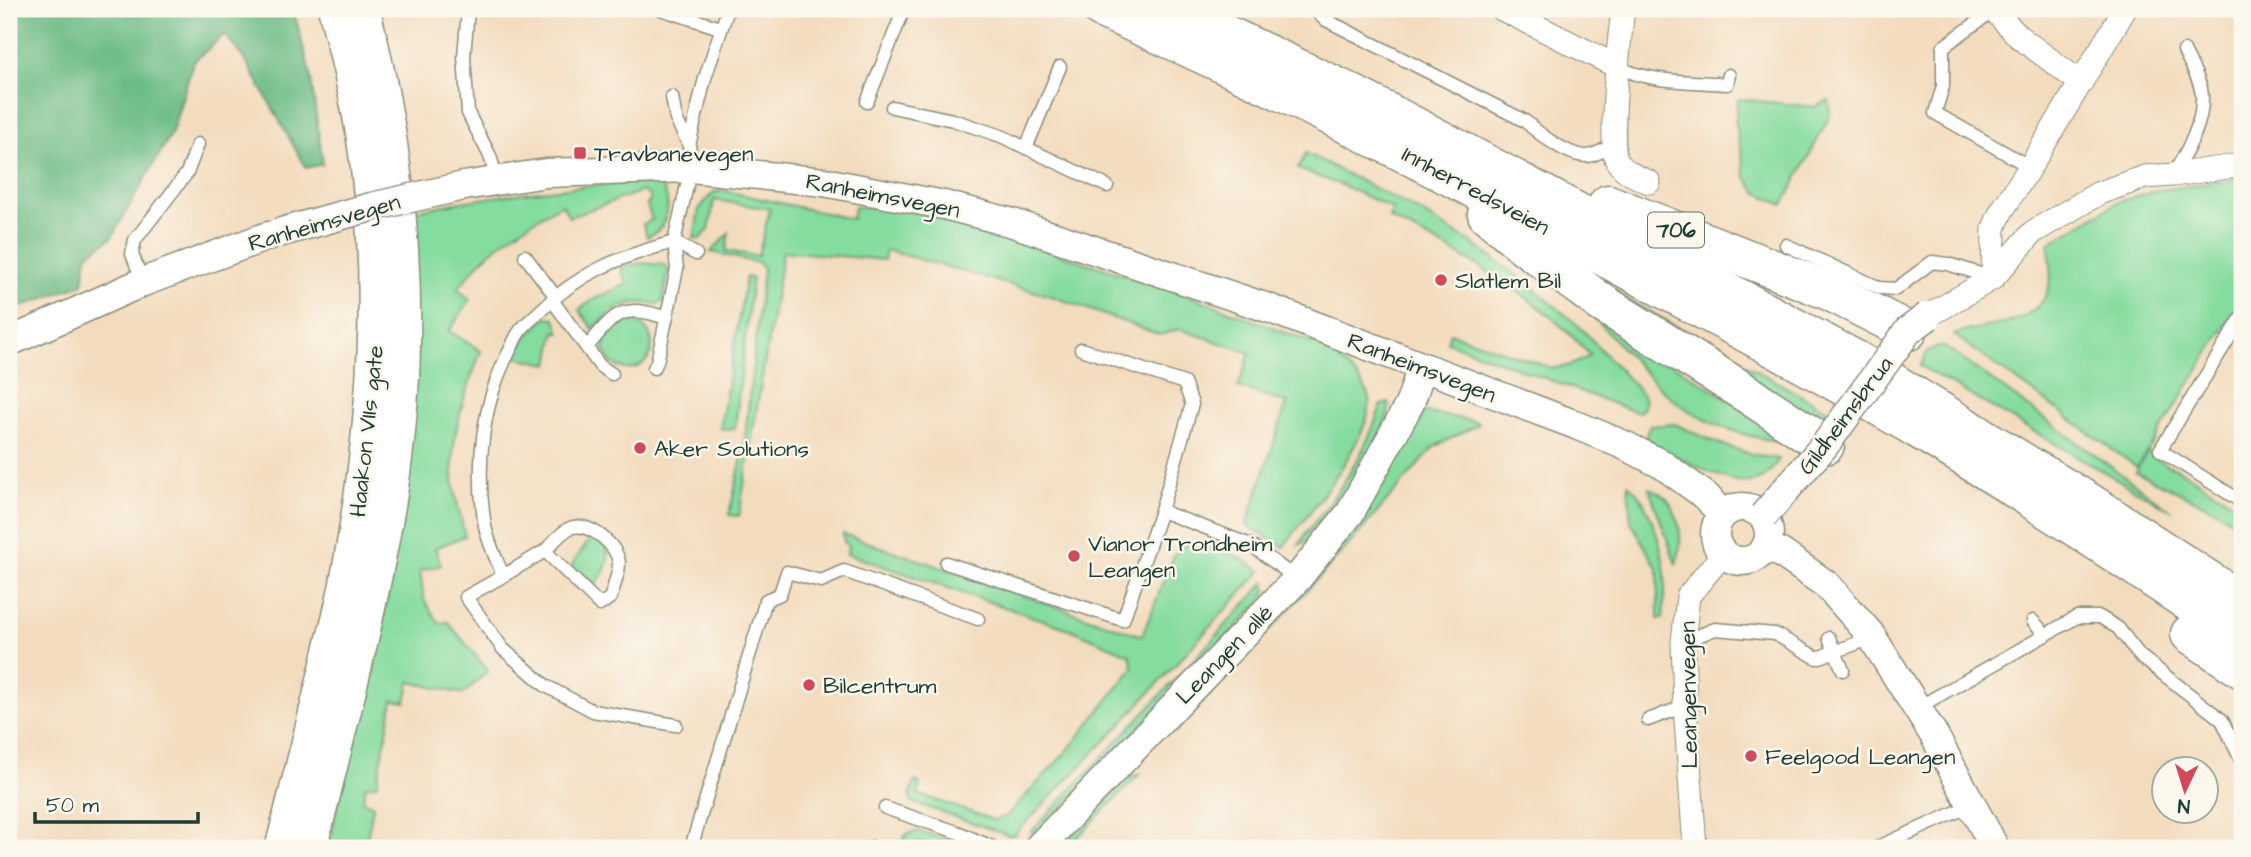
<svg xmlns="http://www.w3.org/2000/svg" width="2251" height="857" font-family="'Architects Daughter',sans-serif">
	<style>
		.green { fill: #85dc9f; stroke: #528c6a; stroke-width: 2 }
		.forest { fill: #6cbc86; stroke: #467c5d; stroke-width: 2 }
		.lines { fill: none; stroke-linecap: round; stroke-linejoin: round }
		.service-casing { stroke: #898c79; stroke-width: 15 }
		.minor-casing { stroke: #898c79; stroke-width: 25 }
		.tertiary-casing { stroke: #898c79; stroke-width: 31 }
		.secondary-casing { stroke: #898c79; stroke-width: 36 }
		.trunk-casing { stroke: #898c79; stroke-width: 41 }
		.service { stroke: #fff; stroke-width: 12 }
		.minor { stroke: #fff; stroke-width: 23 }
		.tertiary { stroke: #fff; stroke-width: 28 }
		.secondary { stroke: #fff; stroke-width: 33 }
		.trunk { stroke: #fff; stroke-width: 38 }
		.tertiary-bridge-casing { stroke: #898c79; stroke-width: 31; stroke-linecap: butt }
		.tertiary-bridge { stroke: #fff; stroke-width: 28 }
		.poi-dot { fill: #d1495b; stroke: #fbf7ec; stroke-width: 2.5 }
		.labels { text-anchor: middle; stroke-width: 5; stroke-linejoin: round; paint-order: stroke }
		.shield { fill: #fbf7ec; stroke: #61756b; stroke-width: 2 }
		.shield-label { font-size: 21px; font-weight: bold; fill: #1f3d34 }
		.poi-label { font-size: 23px; fill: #1f3d34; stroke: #fbf7ec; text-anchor: start }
		.street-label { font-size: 23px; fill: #1f3d34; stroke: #fbf7ec }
	</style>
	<rect width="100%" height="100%" fill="#fbf7ec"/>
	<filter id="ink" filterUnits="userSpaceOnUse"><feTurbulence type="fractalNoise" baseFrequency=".0143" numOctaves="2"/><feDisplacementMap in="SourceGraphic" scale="14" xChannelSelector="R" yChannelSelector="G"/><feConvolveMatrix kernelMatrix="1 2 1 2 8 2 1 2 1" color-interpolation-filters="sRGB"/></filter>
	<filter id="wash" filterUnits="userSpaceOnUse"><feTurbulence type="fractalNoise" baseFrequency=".00686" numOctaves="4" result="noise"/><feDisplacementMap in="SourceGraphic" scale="28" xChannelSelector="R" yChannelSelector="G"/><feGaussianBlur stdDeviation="1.57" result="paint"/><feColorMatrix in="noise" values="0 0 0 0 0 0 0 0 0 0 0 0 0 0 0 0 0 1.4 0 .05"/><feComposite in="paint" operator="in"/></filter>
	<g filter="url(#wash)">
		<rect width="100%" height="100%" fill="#f3dcbe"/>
		<g class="green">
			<polygon points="1738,99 1815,107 1829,100 1830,116 1783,205 1756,192 1745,176 1741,148 1735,125"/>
			<path d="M1306 153 1417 210 1473 244 1532 287 1580 327 1643 395C1646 402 1646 408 1639 412L1633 411 1447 342 1450 333 1552 368C1567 367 1577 364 1590 355 1534 292 1462 255 1389 218L1393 209 1346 187 1298 169Z"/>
			<path d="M2242 179V299L2138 467 2147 452 2167 465 2176 468 2242 508V527L2218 511 2136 472 2138 468 1954 335C1969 329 1982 328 1997 325 2045 315 2058 290 2048 244L2120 201 2160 190Z"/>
			<path d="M627 183 660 184C673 201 669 229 647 237L643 224 652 220 647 205 650 201V196L642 191 569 217 562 204C520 228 486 249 458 289L470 300 449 331 481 351C466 391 450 433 453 477 454 496 461 517 465 536L435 548 441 565 420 571 424 600 439 623 448 622 488 671 463 694 410 682 406 702 393 700 377 784 366 786 363 801 373 806 367 839H354L356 847 360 848H329L346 764 377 646 392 577 414 211C485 196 555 188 627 183Z"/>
			<path d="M726 191 852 219 854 207H900L1006 237 1193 297 1341 354 1340 361C1351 369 1366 384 1369 399 1375 433 1305 519 1283 547L1248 526 1247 524 1287 403 1238 387 1250 353 1180 329 1160 335 1054 297 886 250 884 260 783 251 739 516 729 515 744 448 763 269 759 263 711 252 729 233 726 251 758 256 770 209 714 200 709 230 700 239H694L699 209 714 192Z"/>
			<path d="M640 263 665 265 669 269 663 302C654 307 645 301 635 303 618 305 606 317 593 329L579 310 594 299 627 284 621 268Z"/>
			<polygon points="746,277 752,278 735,428 729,430 720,428"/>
			<polygon points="1611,290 1831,412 1818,417 1804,417"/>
			<path d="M1592 315 1777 429 1781 442C1740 436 1698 422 1667 394 1640 370 1617 341 1592 315Z"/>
			<polygon points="546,317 555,318 560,333 555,332 549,364 514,357 527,336"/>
			<circle cx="628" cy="345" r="24"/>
			<polygon points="1936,347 1944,347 1954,353 2172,511 1920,366 1928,351"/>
			<path d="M1389 403C1393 430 1331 514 1313 539L1299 545C1306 531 1319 518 1328 505 1350 475 1370 441 1381 405Z"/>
			<polygon points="1424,412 1478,422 1479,424 1434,447 1345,549 1175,732 1172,731 1256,641 1371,503 1396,460 1413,422"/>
			<path d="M1675 424C1709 440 1742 455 1779 459 1772 470 1765 480 1751 482 1723 485 1670 452 1645 439L1649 426Z"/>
			<path d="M1628 484C1649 499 1663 549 1665 574 1666 588 1664 603 1663 618L1658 619V570L1631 522Z"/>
			<path d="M1649 488C1679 497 1686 540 1676 564Z"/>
			<polygon points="843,534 1142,636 1174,555 1187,544 1197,542 1213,547 1238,557 1261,571 1121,724 1015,834 1010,836 912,802 910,794 915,781 920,783 918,794 994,820 1007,816 1067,751 1133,668 1130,655 1075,631 847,554 848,546 844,542"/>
			<path d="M592 537C618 548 608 568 595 585L572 564Z"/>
			<polygon points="1265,582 1266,590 1263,599 1040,830 1030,833 1195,659"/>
			<polygon points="1140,774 1067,848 1059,848 1129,777"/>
			<path d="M919 831 962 844 966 848C958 848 949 849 941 847 927 843 921 840 907 848L901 843 907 834Z"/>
		</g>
		<polygon class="forest" points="9,9 293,9 310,72 323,164 306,168 249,66 225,34 193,62 172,132 111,238 87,255 83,284 9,311"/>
	</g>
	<g filter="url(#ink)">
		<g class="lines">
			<g class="service-casing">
				<g id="service">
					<polyline points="468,9 464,57 468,113 490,156 497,179"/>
					<polyline points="661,9 720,28"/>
					<path d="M1317 9 1318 13 1324 19 1525 121C1538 133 1568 157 1588 156 1597 155 1606 148 1614 144"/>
					<polyline points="1994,10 1943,47 1943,86 1935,113 2030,167"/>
					<path d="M1618 67C1650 83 1692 81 1727 84L1729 75"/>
					<polyline points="672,97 676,119 689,145"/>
					<polyline points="867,102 904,9"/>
					<polyline points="892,107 953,120 1001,136 1107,186"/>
					<polyline points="1026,148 1060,67"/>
					<path d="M2173 175C2187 151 2203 125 2202 97 2202 82 2190 64 2184 51"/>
					<polyline points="674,242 696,254"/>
					<polyline points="1786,245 1880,288 1896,289 1932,262 1948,264 1993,278"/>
					<polyline points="525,256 556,297"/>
					<polyline points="143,282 132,254 135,240 187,173 198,144"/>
					<polyline points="552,300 600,366 612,374"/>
					<polyline points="2242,317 2160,450 2242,502"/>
					<path d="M587 347C615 314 621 302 666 318"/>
					<polyline points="1081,349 1184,383 1192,404 1161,511"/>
					<polyline points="654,368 657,362 677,269 674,242"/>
					<polyline points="946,563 1123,620 1161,511 1251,545 1297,579"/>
					<path d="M503 576 545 551 600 605 611 597C613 587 619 574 619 564 619 546 588 520 570 528 561 532 552 544 545 551"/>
					<polyline points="2033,621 2046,635"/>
					<polyline points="1829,638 1843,670"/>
					<polyline points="1683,642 1715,629 1775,634 1817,658 1858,643 1870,634"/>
					<polyline points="1917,708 2077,617 2100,617 2118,628 2140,656 2222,720 2242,762"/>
					<polyline points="1648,720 1685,706"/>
					<path d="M676 725 593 711 546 686 503 649 466 597 503 576C497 560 488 542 485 526 475 466 482 403 510 350 513 344 516 336 520 331 525 324 533 318 539 312 580 272 619 257 674 242L691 168 689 145 705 78 728 9"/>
					<polyline points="885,808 957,832 994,848"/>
					<polyline points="691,848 766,600 780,594 787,572 821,581 844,571 978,619"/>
					<polyline points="872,848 872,847"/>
					<polyline points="1876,848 1972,805"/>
				</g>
			</g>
			<g class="minor-casing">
				<g id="minor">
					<polyline points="1502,9 1618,67"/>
					<path d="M1623 9C1620 33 1608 144 1617 161 1624 172 1637 177 1649 182"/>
					<polyline points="1993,9 2018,36 2081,83"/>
					<polyline points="1993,278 1994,228 2001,212 2030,167 2125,9"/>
					<polyline points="1928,316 1993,278 2033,232 2099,193 2145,177 2173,175 2242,165"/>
					<polyline points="1695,848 1685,706 1683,642 1688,596 1723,554"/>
				</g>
			</g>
			<g class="tertiary-casing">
				<g id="tertiary">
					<polyline points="464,186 546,173 691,168 824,182 944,205 1013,223 1271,309 1576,425 1626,446 1663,465 1707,497 1722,515"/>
					<polyline points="9,342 143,282 268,236"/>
					<circle cx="1742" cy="534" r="27"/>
					<polyline points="1767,546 1781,553 1827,585 1870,634 1934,735 1995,848"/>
					<polyline points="1038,848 1297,579 1350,513 1410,403 1422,367"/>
				</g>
			</g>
			<g class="secondary-casing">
				<g id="secondary">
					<path d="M282 848C298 783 315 718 330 653 336 627 344 601 348 575 374 435 385 291 365 149 358 101 347 55 335 9"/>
					<path d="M310 848C339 732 370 616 390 497 416 336 404 166 363 9"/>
				</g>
			</g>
			<g class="trunk-casing">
				<g id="trunk">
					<path d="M1102 9C1259 77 1410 155 1561 234 1682 299 1805 362 1923 432 2032 497 2137 567 2242 638"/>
					<polyline points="1172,9 1350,93 1439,139 1856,360 2090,503 2242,602"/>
					<polyline points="1608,204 1827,290 1908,331"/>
					<polyline points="1487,214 1526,247 1602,303 1749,395 1825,445"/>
					<polyline points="2190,634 2242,669"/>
				</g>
			</g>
			<use href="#service" class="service"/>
			<use href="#minor" class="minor"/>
			<use href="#tertiary" class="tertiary"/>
			<use href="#secondary" class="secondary"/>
			<use href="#trunk" class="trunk"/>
			<g class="tertiary-bridge-casing">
				<g id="tertiary-bridge">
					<polyline points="278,233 371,207 464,186"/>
					<polyline points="1763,516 1825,445 1908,331 1928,316"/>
				</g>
			</g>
			<use href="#tertiary-bridge" class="tertiary-bridge"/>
		</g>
	</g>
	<g class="poi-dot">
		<rect x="573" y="146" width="14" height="14" rx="3.5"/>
		<circle cx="1441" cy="280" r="7"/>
		<circle cx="640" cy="448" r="7"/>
		<circle cx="1074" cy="556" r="7"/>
		<circle cx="809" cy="685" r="7"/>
		<circle cx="1751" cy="756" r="7"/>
	</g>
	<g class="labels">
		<rect class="shield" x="1648" y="212.5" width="56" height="35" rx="5"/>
		<g class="shield-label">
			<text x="1676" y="237">706</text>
		</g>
		<g class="poi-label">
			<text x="594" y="161">Travbanevegen</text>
			<text x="1455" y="288">Slatlem Bil</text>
			<text x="654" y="456">Aker Solutions</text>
			<text x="1088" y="551">Vianor Trondheim<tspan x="1088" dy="26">Leangen</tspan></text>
			<text x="823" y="693">Bilcentrum</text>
			<text x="1765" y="764">Feelgood Leangen</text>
		</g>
		<g class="street-label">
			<text transform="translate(1476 190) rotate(28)" y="8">Innherredsveien</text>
			<text transform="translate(883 195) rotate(11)" y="8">Ranheimsvegen</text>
			<text transform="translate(324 222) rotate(-16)" y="8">Ranheimsvegen</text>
			<text transform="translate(1422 367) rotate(21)" y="8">Ranheimsvegen</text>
			<text transform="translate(1845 415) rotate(-53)" y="8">Gildheimsbrua</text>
			<text transform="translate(366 431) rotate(-84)" y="8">Haakon VIIs gate</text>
			<text transform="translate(1224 654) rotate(-46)" y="8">Leangen allé</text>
			<text transform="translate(1688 695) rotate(-91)" y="8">Leangenvegen</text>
		</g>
	</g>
	<rect width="2251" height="857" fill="none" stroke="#fbf7ec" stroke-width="35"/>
	<g transform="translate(2185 790) rotate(184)"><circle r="33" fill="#fbf7ec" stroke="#a3ada2" stroke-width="2"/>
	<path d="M0-5L12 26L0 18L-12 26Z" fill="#d1495b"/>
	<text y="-10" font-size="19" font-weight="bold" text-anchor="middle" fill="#1f3d34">N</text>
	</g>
	<path d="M35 812v10h163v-10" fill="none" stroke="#1f3d34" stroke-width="3.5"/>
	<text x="46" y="812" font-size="21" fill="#1f3d34" stroke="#fbf7ec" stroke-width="5" paint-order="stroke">50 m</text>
</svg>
